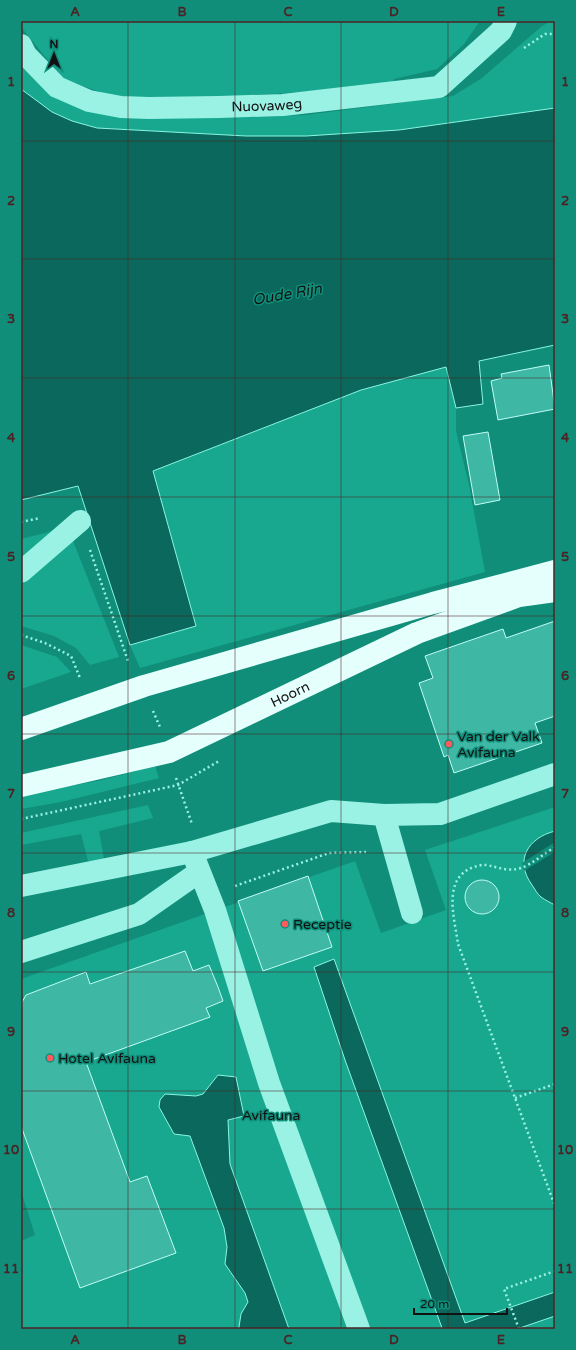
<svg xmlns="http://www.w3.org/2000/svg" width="576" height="1350" font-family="'Varela Round',sans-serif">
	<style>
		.green { fill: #18a890 }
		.water { fill: #0a695c; stroke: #8af6e2 }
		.pier { fill: #108e7a }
		.building { fill: #3eb8a5; stroke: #c0fdf3 }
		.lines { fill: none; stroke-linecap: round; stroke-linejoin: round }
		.path { stroke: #99f2e3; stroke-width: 2.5; stroke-dasharray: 2 3; stroke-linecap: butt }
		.minor { stroke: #99f2e3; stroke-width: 22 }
		.major { stroke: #e4fffc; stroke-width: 22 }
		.grid { fill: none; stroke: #4c2324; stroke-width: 1; stroke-opacity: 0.55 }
		.poi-dot { fill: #ff5a5b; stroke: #108e7a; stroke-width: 1.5 }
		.labels { text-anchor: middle; stroke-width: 3; stroke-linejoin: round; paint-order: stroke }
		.street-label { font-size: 14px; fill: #111; stroke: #108e7a }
		.poi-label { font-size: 14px; fill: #111; stroke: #108e7a; text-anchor: start }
		.park-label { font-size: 14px; fill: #111; stroke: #108e7a }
		.water-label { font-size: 15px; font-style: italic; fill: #111; stroke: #108e7a }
		.neatline { fill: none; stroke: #4c2324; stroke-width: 1.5 }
		.grid-label { font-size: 13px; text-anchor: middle; font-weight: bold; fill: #4c2324 }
	</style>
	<rect width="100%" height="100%" fill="#108e7a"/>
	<g class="green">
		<polygon points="21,21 480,21 464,44 437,69 394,79 392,86 176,100 123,100 63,79 21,27"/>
		<path d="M551 21H555V108L399 130 306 136H246L97 128 72 121 52 112 21 89V65C43 86 55 100 85 109L258 117 306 115 453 96 482 78 542 26Z"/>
		<polygon points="446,367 456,408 456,431 469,485 485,572 140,668 130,645 196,625 153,471 361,390"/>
		<polygon points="53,531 21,561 21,539"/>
		<polygon points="73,541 119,657 90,665 76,648 54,636 21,626 21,585"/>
		<polygon points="21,645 57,657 71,672 21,689"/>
		<polygon points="155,766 159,778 61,802 21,809 21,795 102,780"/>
		<polygon points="148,805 153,818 99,831 104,859 97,864 88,861 81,834 21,845 21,833"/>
		<polygon points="555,807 555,1329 21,1329 21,1241 35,1235 21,1191 21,979 355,861 381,933 446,910 425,850"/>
	</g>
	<g class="water">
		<polygon points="21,89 52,112 72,121 97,128 246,136 306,136 399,130 555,108 555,345 479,361 483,404 456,408 446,367 361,390 153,471 196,626 130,645 78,486 21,500"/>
		<path d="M555 831V905C551 903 545 900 541 897 537 894 535 889 532 885 514 860 528 838 555 831Z"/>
		<polygon points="334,959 465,1323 555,1292 555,1316 517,1329 441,1329 442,1328 345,1060 314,967"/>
		<polygon points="218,1075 236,1077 244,1116 228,1120 230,1164 289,1329 240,1329 239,1327 241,1314 248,1302 245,1293 225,1264 227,1247 224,1228 190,1136 174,1134 159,1107 160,1100 165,1094 196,1096 203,1094"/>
	</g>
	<polygon class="pier" points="555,842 555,852 524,871 522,863"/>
	<g class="building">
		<polygon points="549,365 555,409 498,420 491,381 502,378 501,374"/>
		<polygon points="488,432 500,500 475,505 463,436"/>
		<polygon points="555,621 555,716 535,723 542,743 454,773 448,755 444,757 419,683 433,678 425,656 503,629 506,638"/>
		<polygon points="308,876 332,947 263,971 238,901"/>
		<circle cx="482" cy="897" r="17"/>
		<polygon points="185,951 193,971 209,965 218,987 223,1001 206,1008 210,1017 86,1062 130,1182 147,1176 176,1253 80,1288 21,1126 21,1004 26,995 86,972 90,984"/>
	</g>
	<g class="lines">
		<g class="path">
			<polyline points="524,48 545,34 555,34"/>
			<polyline points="21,522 40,518"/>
			<polyline points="90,550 128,661"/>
			<polyline points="21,635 45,643 71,656 80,678"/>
			<polyline points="153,711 160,727"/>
			<polyline points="176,778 192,824"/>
			<polyline points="21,819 178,785 219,761"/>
			<path d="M555 847C545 853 532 864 521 868 505 873 492 864 482 865 440 872 454 915 458 944L555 1206"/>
			<polyline points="235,886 329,853 366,852"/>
			<polyline points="515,1098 555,1084"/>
			<polyline points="519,1329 504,1289 555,1271"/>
		</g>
		<g class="minor">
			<path id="s1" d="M21 45 26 55 57 87 89 101 121 107 149 108 219 107 283 105 439 87 501 31 506 21"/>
			<polyline points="21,572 80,521"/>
			<polyline points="384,815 412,913"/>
			<polyline points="192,852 215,910 269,1083 359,1329"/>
			<polyline points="21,886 192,852 331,811 384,815 440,814 555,774"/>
			<polyline points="21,952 139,914 199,872"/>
		</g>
		<g class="major">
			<polyline points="21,729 144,686 433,603 555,571"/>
			<path id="s2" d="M21 786 169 752 417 633 519 596 555 591"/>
		</g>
	</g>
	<path class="grid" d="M128 21V1329M235 21V1329M341 21V1329M448 21V1329M21 141H555M21 259H555M21 378H555M21 497H555M21 616H555M21 734H555M21 853H555M21 972H555M21 1091H555M21 1209H555"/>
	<g class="poi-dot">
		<circle cx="449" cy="744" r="4"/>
		<circle cx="285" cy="924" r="4"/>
		<circle cx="50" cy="1058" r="4"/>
	</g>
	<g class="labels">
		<g class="street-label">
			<text dy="5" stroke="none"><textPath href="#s1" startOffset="269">Nuovaweg</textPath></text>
			<text dy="5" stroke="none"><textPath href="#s2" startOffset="286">Hoorn</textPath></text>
		</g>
		<g class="poi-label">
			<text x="457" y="741">Van der Valk<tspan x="457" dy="16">Avifauna</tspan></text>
			<text x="293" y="929">Receptie</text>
			<text x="58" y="1063">Hotel Avifauna</text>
		</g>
		<g class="park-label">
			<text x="271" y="1120">Avifauna</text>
		</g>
		<g class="water-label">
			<text transform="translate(287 294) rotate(-10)" y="5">Oude Rijn</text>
		</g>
	</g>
	<rect width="576" height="1350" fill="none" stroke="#108e7a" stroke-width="44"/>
	<g transform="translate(54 54)" stroke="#108e7a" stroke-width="3" paint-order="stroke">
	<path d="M0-3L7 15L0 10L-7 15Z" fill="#111111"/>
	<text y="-6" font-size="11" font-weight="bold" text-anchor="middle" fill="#111111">N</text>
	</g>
	<path d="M414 1308v6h93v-6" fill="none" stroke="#111111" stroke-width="2"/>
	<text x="420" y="1308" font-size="12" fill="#111111" stroke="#108e7a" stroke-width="3" paint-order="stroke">20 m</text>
	<rect x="22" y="22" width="532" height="1306" class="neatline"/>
	<g class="grid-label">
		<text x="75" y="16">A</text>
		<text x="182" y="16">B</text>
		<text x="288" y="16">C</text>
		<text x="394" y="16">D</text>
		<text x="501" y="16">E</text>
		<text x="11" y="86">1</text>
		<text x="565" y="86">1</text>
		<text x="11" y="205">2</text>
		<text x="565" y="205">2</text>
		<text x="11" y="323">3</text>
		<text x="565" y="323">3</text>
		<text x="11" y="442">4</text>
		<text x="565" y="442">4</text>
		<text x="11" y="561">5</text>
		<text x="565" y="561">5</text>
		<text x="11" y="680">6</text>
		<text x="565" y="680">6</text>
		<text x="11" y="798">7</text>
		<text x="565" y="798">7</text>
		<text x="11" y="917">8</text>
		<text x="565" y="917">8</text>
		<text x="11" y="1036">9</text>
		<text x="565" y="1036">9</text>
		<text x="11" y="1154">10</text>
		<text x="565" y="1154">10</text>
		<text x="11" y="1273">11</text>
		<text x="565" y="1273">11</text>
		<text x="75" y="1344">A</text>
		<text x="182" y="1344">B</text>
		<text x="288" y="1344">C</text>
		<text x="394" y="1344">D</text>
		<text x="501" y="1344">E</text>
	</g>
</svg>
